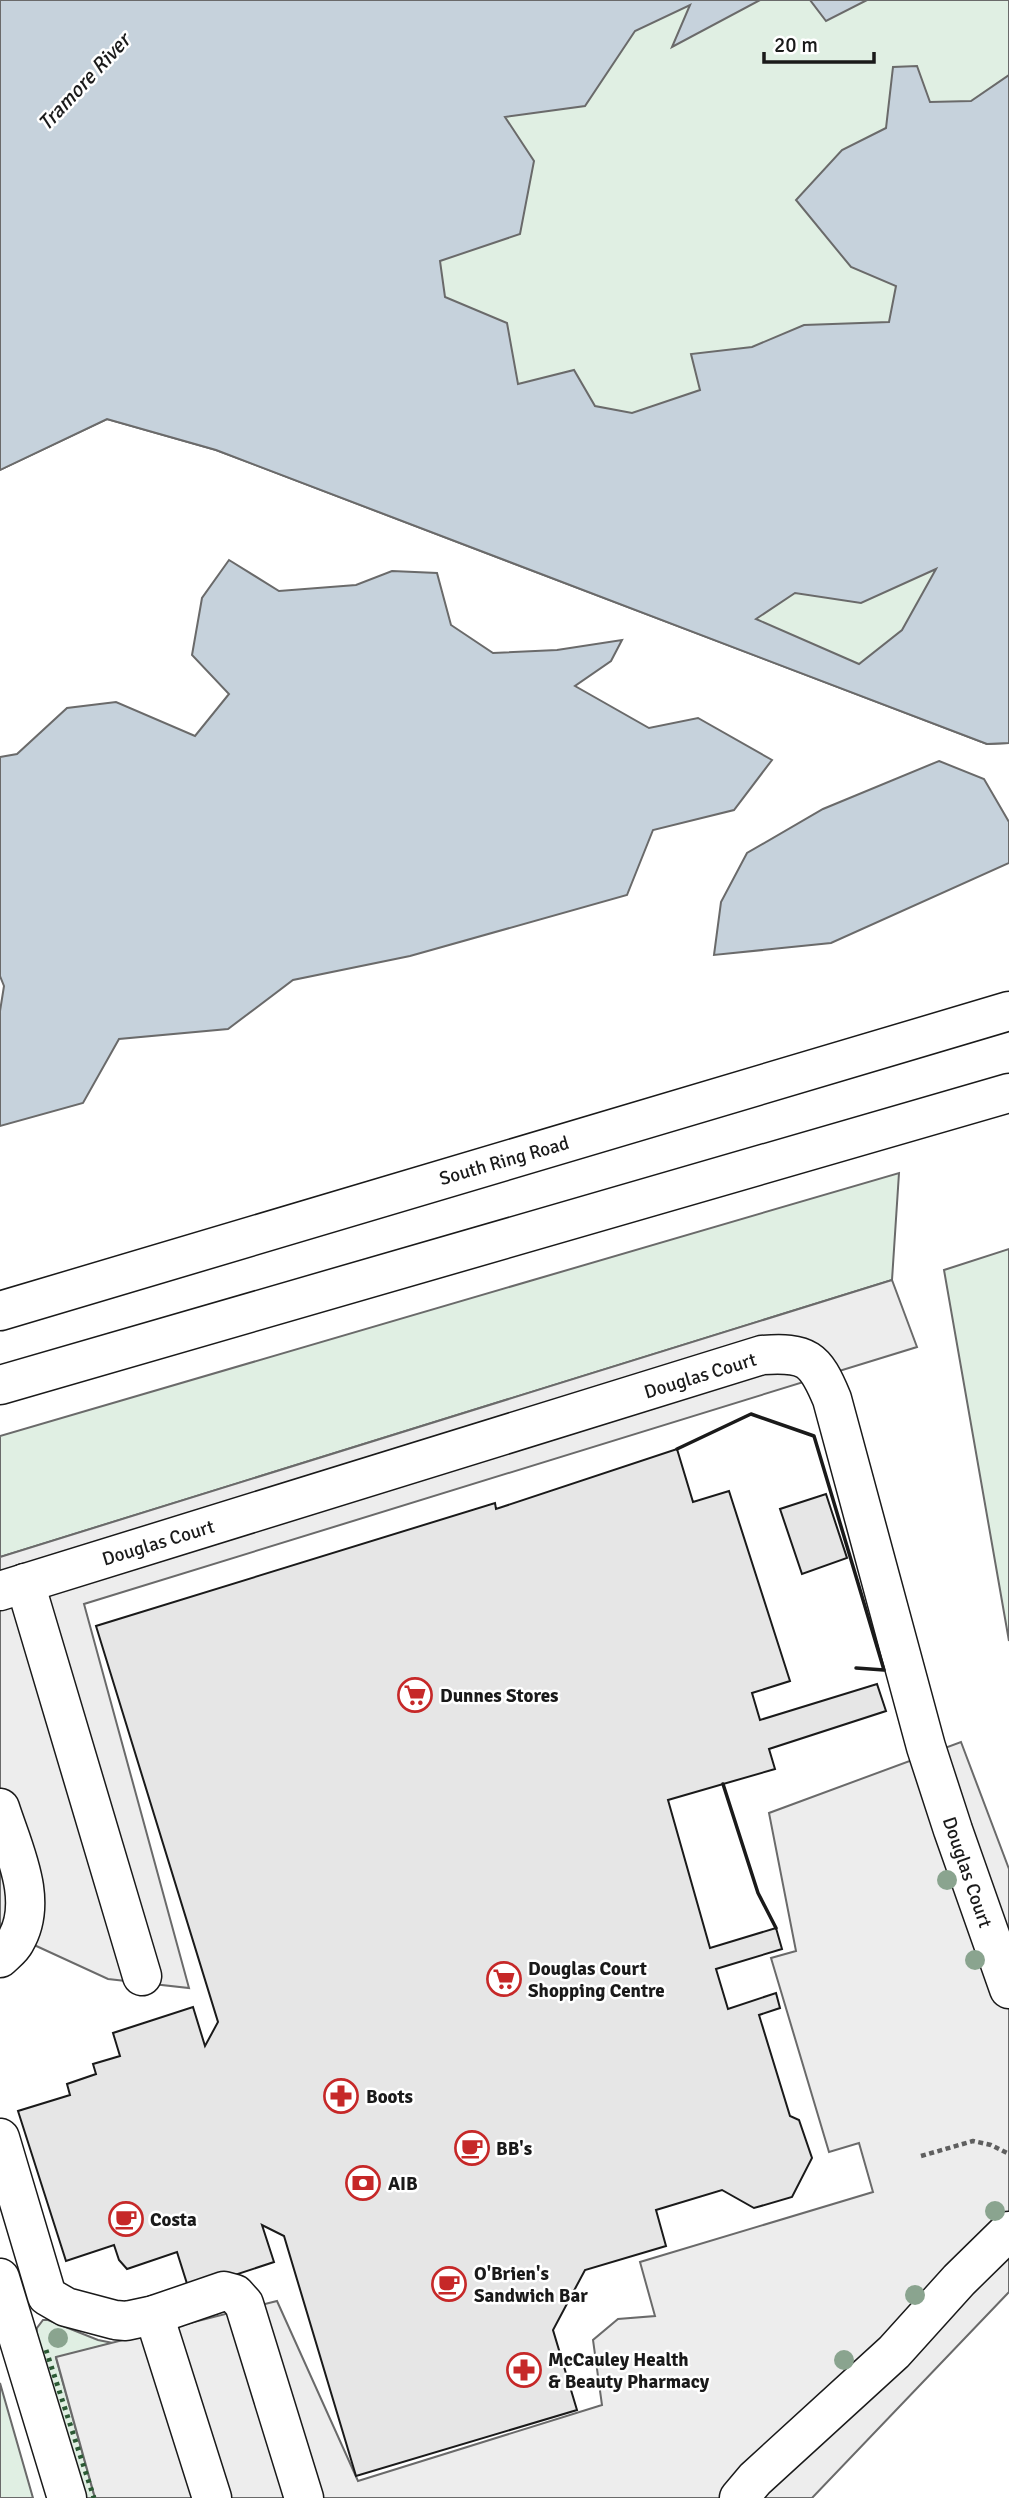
<svg xmlns="http://www.w3.org/2000/svg" width="1009" height="2498" font-family="Signika,sans-serif">
	<style>
		.green { fill: #e0efe3; stroke: #6a6a6a; stroke-width: 2 }
		.parking { fill: #ededed; stroke: #6a6a6a; stroke-width: 2 }
		.water { fill: #c6d2dc; stroke: #6a6a6a; stroke-width: 2; fill-rule: evenodd }
		.building { fill: #e6e6e6; stroke: #1a1a1a; stroke-width: 2 }
		.lines { fill: none; stroke-linecap: round; stroke-linejoin: round }
		.minor-casing { stroke: #1a1a1a; stroke-width: 41 }
		.highway-casing { stroke: #1a1a1a; stroke-width: 41 }
		.path { stroke: #5f5f5f; stroke-width: 4.5; stroke-dasharray: 5 3.5; stroke-linecap: butt }
		.minor { stroke: #fff; stroke-width: 38 }
		.highway { stroke: #fff; stroke-width: 38 }
		.hedge { stroke: #2b5a34; stroke-width: 5; stroke-dasharray: 3.5 5; stroke-linecap: butt }
		.wall { stroke: #1a1a1a; stroke-width: 3.5 }
		.tree { fill: #8aa48f }
		.labels { text-anchor: middle; stroke-width: 5; stroke-linejoin: round; paint-order: stroke }
		.street-label { font-size: 19px; fill: #1a1a1a; stroke: #fff }
		.poi-label { font-size: 19px; font-weight: bold; fill: #1a1a1a; stroke: #fff; text-anchor: start }
		.water-label { font-size: 21px; font-style: italic; fill: #1a1a1a; stroke: #fff }
	</style>
	<rect width="100%" height="100%" fill="#fff"/>
	<g class="green">
		<polygon points="0,0 1009,0 1009,743 987,744 216,450 107,419 0,470"/>
		<polygon points="899,1173 892,1280 0,1557 0,1436"/>
		<polygon points="1009,1249 1009,1641 944,1270"/>
		<polygon points="43,2320 48,2320 98,2340 113,2343 56,2358 95,2498 85,2498 36,2334 37,2328"/>
		<polygon points="0,2383 33,2498 0,2498"/>
	</g>
	<g class="parking">
		<polygon points="892,1280 917,1347 84,1604 189,1988 108,1979 8,1933 0,1938 0,1557"/>
		<polygon points="961,1742 1009,1869 1009,2292 812,2498 95,2498 56,2357 277,2301 358,2481 602,2405 593,2340 618,2319 655,2316 640,2262 873,2192 859,2143 829,2152 771,1958 796,1951 769,1813"/>
	</g>
	<g class="water">
		<path d="M0 0H760L672 47 690 5 635 31 585 106 505 117 534 161 520 234 440 261 445 297 507 323 518 384 574 370 595 406 632 413 700 390 691 354 752 347 804 325 889 322 896 286 851 267 796 200 842 150 886 128 893 67 917 66 930 102 971 101 1009 75V743L987 744 216 450 107 419 0 470ZM936 569 902 630 859 664 756 619 795 593 861 603Z"/>
		<polygon points="810,0 867,0 826,21"/>
		<polygon points="229,560 279,591 356,585 392,571 437,573 451,625 493,653 557,650 622,640 611,661 575,686 649,728 698,718 772,760 734,810 653,830 627,895 410,956 293,980 228,1029 119,1039 83,1103 0,1126 0,1011 4,986 0,976 0,757 17,754 67,708 116,702 195,736 229,694 192,655 202,598"/>
		<polygon points="939,761 984,779 1009,822 1009,863 831,943 714,955 721,902 747,853 823,809"/>
	</g>
	<g class="building">
		<polygon points="677,1449 693,1502 729,1491 790,1681 752,1693 760,1720 877,1684 886,1711 769,1749 775,1769 668,1800 710,1948 776,1928 782,1949 716,1969 728,2009 776,1993 780,2008 759,2015 790,2116 799,2120 812,2158 792,2197 754,2208 722,2190 656,2210 666,2246 585,2270 553,2330 577,2410 356,2476 284,2236 262,2225 274,2262 189,2290 177,2252 127,2269 119,2260 114,2245 66,2261 18,2111 70,2095 67,2084 96,2074 93,2064 120,2056 113,2033 193,2007 205,2046 218,2022 96,1626 495,1503 496,1509"/>
		<polygon points="826,1494 847,1558 802,1574 780,1509"/>
	</g>
	<g class="lines">
		<g class="minor-casing">
			<g id="minor">
				<polyline points="25,1583 142,1976"/>
				<path d="M0 1591 762 1355C807 1352 815 1358 832 1399L926 1747 953 1830 1009 1989"/>
				<path d="M0 1808C13 1849 40 1901 15 1942 12 1948 5 1953 0 1958"/>
				<polyline points="0,2138 47,2296 66,2307 115,2320 126,2321 154,2315 224,2291 235,2294 244,2304 304,2498"/>
				<polyline points="0,2278 67,2498"/>
				<polyline points="154,2315 212,2498"/>
				<polyline points="739,2498 755,2479 894,2352 959,2280 1009,2231"/>
			</g>
		</g>
		<g class="highway-casing">
			<g id="highway">
				<polyline points="0,1311 1009,1011"/>
				<polyline points="0,1385 1009,1093"/>
			</g>
		</g>
		<polyline class="path" points="921,2156 973,2141 991,2145 1009,2154"/>
		<use href="#minor" class="minor"/>
		<use href="#highway" class="highway"/>
		<polyline class="hedge" points="46,2350 94,2498"/>
		<g class="wall">
			<polyline points="677,1449 751,1414 814,1436 884,1670 856,1668"/>
			<polyline points="723,1784 758,1893 776,1928"/>
		</g>
	</g>
	<g class="tree">
		<circle cx="947" cy="1880" r="10"/>
		<circle cx="975" cy="1960" r="10"/>
		<circle cx="995" cy="2211" r="10"/>
		<circle cx="915" cy="2295" r="10"/>
		<circle cx="58" cy="2338" r="10"/>
		<circle cx="844" cy="2360" r="10"/>
	</g>
	<defs>
		<g id="supermarket-ring" transform="scale(1.75)"><circle r="9.5" fill="#fff" stroke="#c62828" stroke-width="1.5"/><path d="M-6-5.5h2.5l.6 2H6L4.5 2H-2.5L-4.4-4H-6ZM-1.5 3.2a1.3 1.3 0 1 0 .1 0ZM3 3.2a1.3 1.3 0 1 0 .1 0Z" fill="#c62828"/></g>
		<g id="pharmacy-ring" transform="scale(1.75)"><circle r="9.5" fill="#fff" stroke="#c62828" stroke-width="1.5"/><path d="M-2-6h4v4h4v4h-4v4h-4v-4h-4v-4h4Z" fill="#c62828"/></g>
		<g id="cafe-ring" transform="scale(1.75)"><circle r="9.5" fill="#fff" stroke="#c62828" stroke-width="1.5"/><path d="M-5.5-4.5H6V0H3Q3 3.5 0 3.5H-2.5Q-5.5 3.5-5.5 0ZM3-3.2v2h1.7v-2ZM-6 4.5H4V6H-6Z" fill="#c62828"/></g>
		<g id="bank-ring" transform="scale(1.75)"><circle r="9.5" fill="#fff" stroke="#c62828" stroke-width="1.5"/><path d="M-6-4H6V4H-6ZM0-2.3a2.3 2.3 0 1 0 0 4.6a2.3 2.3 0 1 0 0-4.6Z" fill="#c62828"/></g>
	</defs>
	<g fill-rule="evenodd">
		<use href="#supermarket-ring" x="415" y="1695"/>
		<use href="#supermarket-ring" x="504" y="1979"/>
		<use href="#pharmacy-ring" x="341" y="2096"/>
		<use href="#cafe-ring" x="472" y="2148"/>
		<use href="#bank-ring" x="363" y="2183"/>
		<use href="#cafe-ring" x="126" y="2219"/>
		<use href="#cafe-ring" x="449" y="2284"/>
		<use href="#pharmacy-ring" x="524" y="2370"/>
	</g>
	<g class="labels">
		<g class="street-label">
			<text transform="translate(504 1160) rotate(-16)" y="7">South Ring Road</text>
			<text transform="translate(700 1375) rotate(-17)" y="7">Douglas Court</text>
			<text transform="translate(158 1542) rotate(-17)" y="7">Douglas Court</text>
			<text transform="translate(968 1872) rotate(71)" y="7">Douglas Court</text>
		</g>
		<g class="poi-label">
			<text x="440" y="1702">Dunnes Stores</text>
			<text x="528" y="1975">Douglas Court<tspan x="528" dy="22">Shopping Centre</tspan></text>
			<text x="366" y="2103">Boots</text>
			<text x="496" y="2155">BB's</text>
			<text x="388" y="2190">AIB</text>
			<text x="150" y="2226">Costa</text>
			<text x="474" y="2280">O'Brien's<tspan x="474" dy="22">Sandwich Bar</tspan></text>
			<text x="548" y="2366">McCauley Health<tspan x="548" dy="22">&amp; Beauty Pharmacy</tspan></text>
		</g>
		<g class="water-label">
			<text transform="translate(84 82) rotate(-47)" y="7">Tramore River</text>
		</g>
	</g>
	<path d="M764 52v10h110v-10" fill="none" stroke="#1a1a1a" stroke-width="3.5"/>
	<text x="774" y="52" font-size="21" fill="#1a1a1a" stroke="#ffffff" stroke-width="5" paint-order="stroke">20 m</text>
</svg>
